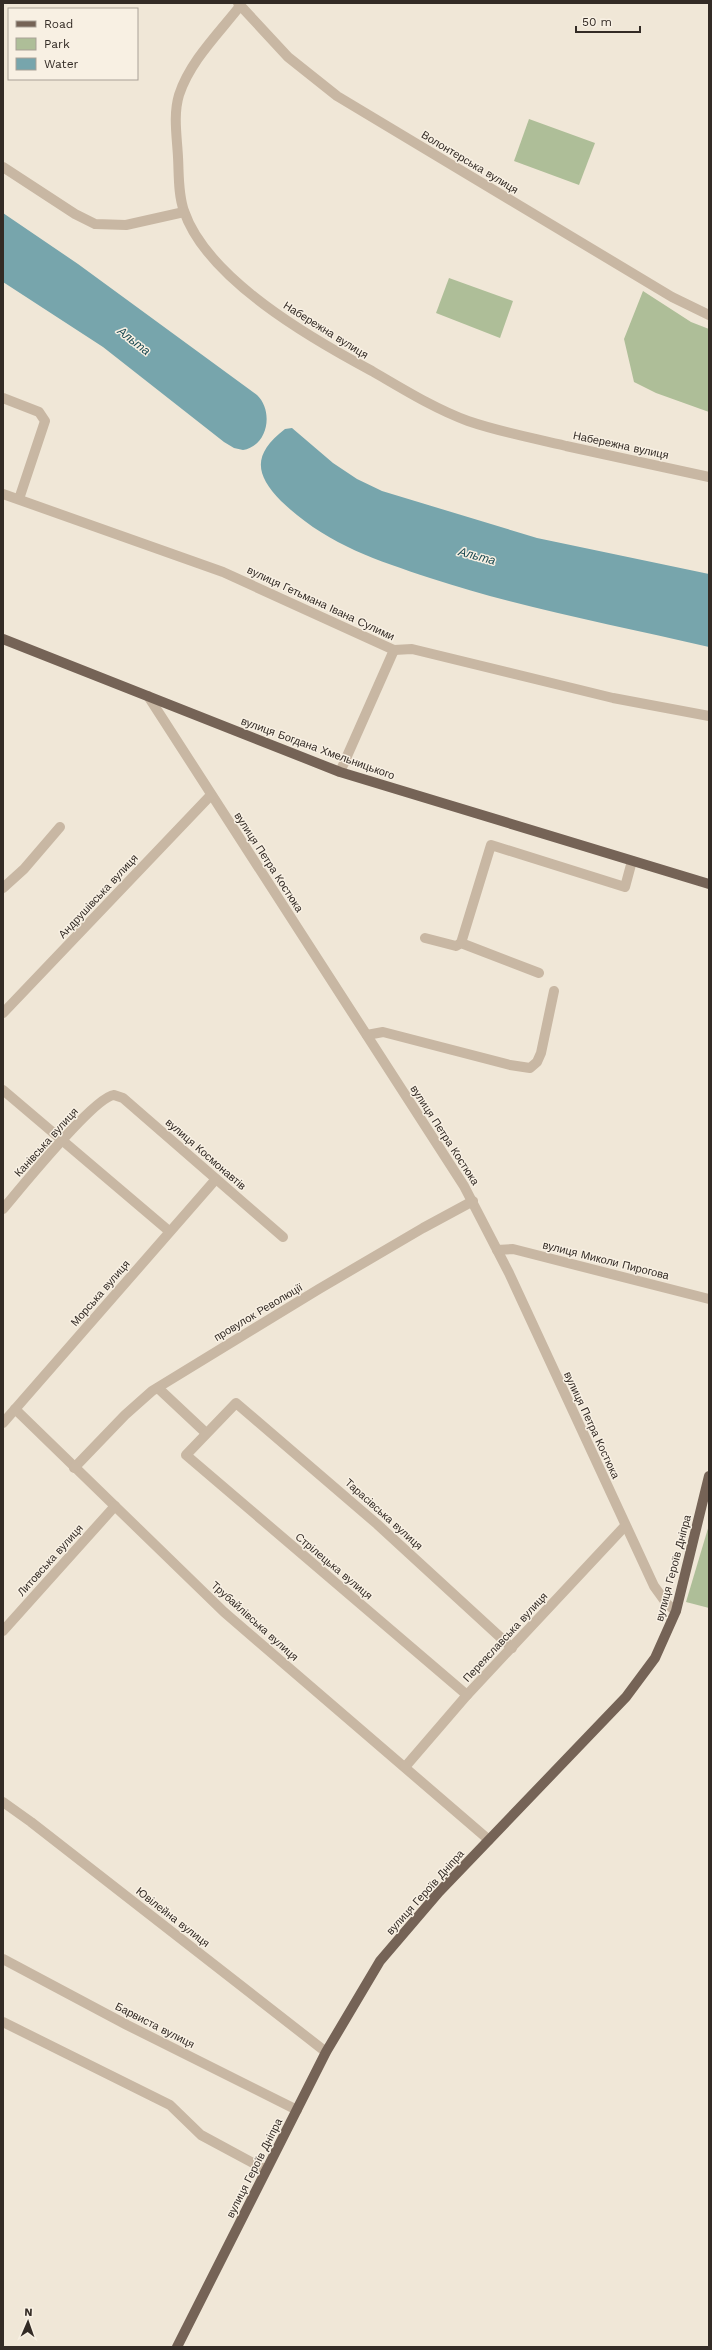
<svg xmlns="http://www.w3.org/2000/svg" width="712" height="2350" font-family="'Work Sans',sans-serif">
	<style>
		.green { fill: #aebe98 }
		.water { fill: #77a5ac }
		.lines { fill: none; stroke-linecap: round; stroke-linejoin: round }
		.minor { stroke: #c8b7a3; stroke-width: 10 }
		.major { stroke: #756356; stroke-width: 10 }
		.labels { text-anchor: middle; stroke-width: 3; stroke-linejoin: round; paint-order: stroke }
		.street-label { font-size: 11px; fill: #332b25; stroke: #f8f0e3 }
		.water-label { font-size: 12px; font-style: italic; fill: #1c4b53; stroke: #f8f0e3 }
	</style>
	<rect width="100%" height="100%" fill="#f0e7d7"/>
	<g class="green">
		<polygon points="529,119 595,143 579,185 514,161"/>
		<polygon points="449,278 513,301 500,338 436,313"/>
		<polygon points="643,291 691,322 709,329 709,412 656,393 634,382 624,339"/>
		<polygon points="709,1525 709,1608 686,1602"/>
	</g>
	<g class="water">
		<path d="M3 213 78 264 257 395C274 411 268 446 243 450L234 448 224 442 103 347 3 282Z"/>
		<path d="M292 428 333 463 357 479 382 491 537 538 709 574V647C615 625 521 608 430 578 373 559 326 544 281 501 254 473 253 454 285 429Z"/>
	</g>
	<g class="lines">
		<g class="minor">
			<polyline points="238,3 288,57 337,96 672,297 709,315"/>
			<path d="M240 6C219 33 190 61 179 95 173 115 177 137 178 157 179 175 178 194 184 211 207 279 312 339 372 371 403 389 435 409 468 421 500 432 533 438 566 446 614 456 661 467 709 477"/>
			<polyline points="3,167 75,214 95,224 126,225 184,212"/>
			<polyline points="3,398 39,412 45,421 19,499"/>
			<polyline points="3,494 223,572 394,650 412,649 613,698 709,716"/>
			<polyline points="148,696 464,1186 509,1273 654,1586 667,1604 676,1611"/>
			<polyline points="340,772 394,650"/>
			<polyline points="3,888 24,869 60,827"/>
			<polyline points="425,938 456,946 461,943 539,973"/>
			<polyline points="461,943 491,845 625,887 632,861"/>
			<polyline points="3,1013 211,795"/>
			<polyline points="367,1035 383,1032 510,1065 530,1068 537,1062 541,1053 554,991"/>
			<polyline points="3,1090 169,1231"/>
			<path d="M3 1209C20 1189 94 1097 114 1095L123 1098 283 1237"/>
			<polyline points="497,1250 513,1249 709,1299"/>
			<polyline points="158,1388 206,1433"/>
			<polyline points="15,1409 224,1612 489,1840"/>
			<polyline points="3,1423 216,1179"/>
			<polyline points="74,1468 125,1415 152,1391 319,1289 423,1228 473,1201"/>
			<polyline points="3,1631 115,1506"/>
			<polyline points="467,1695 186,1455 236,1403 377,1524 512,1648"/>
			<polyline points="405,1767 467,1695 625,1526"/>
			<polyline points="3,1802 31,1822 326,2052"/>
			<polyline points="3,1959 127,2025 297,2110"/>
			<polyline points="3,2022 170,2105 201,2135 266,2170"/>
		</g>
		<g class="major">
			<polyline points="3,639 340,772 709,884"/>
			<polyline points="177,2347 326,2052 380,1961 439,1892 626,1697 655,1658 676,1611 709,1476"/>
		</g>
	</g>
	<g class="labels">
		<g class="street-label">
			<text transform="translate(470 162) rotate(31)" y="4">Волонтерська вулиця</text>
			<text transform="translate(326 330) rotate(32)" y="4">Набережна вулиця</text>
			<text transform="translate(621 445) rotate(12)" y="4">Набережна вулиця</text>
			<text transform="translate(321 603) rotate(25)" y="4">вулиця Гетьмана Івана Сулими</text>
			<text transform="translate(318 748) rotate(20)" y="4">вулиця Богдана Хмельницького</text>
			<text transform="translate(269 862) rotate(57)" y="4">вулиця Петра Костюка</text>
			<text transform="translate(98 896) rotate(-47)" y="4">Андрушівська вулиця</text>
			<text transform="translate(445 1135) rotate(57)" y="4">вулиця Петра Костюка</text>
			<text transform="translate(46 1142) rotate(-48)" y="4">Канівська вулиця</text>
			<text transform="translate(206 1154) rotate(41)" y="4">вулиця Космонавтів</text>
			<text transform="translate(606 1260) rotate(14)" y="4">вулиця Миколи Пирогова</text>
			<text transform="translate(100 1293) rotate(-49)" y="4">Морська вулиця</text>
			<text transform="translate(258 1312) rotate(-31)" y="4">провулок Революції</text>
			<text transform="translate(592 1425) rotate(65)" y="4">вулиця Петра Костюка</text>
			<text transform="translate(384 1514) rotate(42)" y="4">Тарасівська вулиця</text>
			<text transform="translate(50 1560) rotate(-48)" y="4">Литовська вулиця</text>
			<text transform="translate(334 1566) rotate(40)" y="4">Стрілецька вулиця</text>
			<text transform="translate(673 1568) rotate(-75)" y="4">вулиця Героїв Дніпра</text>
			<text transform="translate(255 1621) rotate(42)" y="4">Трубайлівська вулиця</text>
			<text transform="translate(505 1637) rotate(-47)" y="4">Переяславська вулиця</text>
			<text transform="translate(425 1892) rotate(-48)" y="4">вулиця Героїв Дніпра</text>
			<text transform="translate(173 1917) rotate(38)" y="4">Ювілейна вулиця</text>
			<text transform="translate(155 2025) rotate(27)" y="4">Барвиста вулиця</text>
			<text transform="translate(254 2168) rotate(-63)" y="4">вулиця Героїв Дніпра</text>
		</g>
		<g class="water-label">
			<text transform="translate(134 341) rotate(38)" y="4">Альта</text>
			<text transform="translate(477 556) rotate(15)" y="4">Альта</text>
		</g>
	</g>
	<rect width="712" height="2350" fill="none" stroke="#332b25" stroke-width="8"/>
	<rect x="8" y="8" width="130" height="72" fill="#f8f0e3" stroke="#a9a197"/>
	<rect x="16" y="21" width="20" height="6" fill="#756356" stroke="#a9a197"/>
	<text x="44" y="28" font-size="12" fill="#332b25">Road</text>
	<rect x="16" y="38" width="20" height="12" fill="#aebe98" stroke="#a9a197"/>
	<text x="44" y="48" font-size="12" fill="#332b25">Park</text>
	<rect x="16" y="58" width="20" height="12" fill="#77a5ac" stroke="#a9a197"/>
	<text x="44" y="68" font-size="12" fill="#332b25">Water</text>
	<g transform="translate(28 2322) rotate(2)" stroke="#f8f0e3" stroke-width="3" paint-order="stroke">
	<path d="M0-3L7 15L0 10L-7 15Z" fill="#332b25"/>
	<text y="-6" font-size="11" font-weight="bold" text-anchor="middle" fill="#332b25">N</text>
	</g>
	<path d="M576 26v6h64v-6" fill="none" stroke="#332b25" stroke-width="2"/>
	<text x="582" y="26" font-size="12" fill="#332b25" stroke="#f8f0e3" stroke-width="3" paint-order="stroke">50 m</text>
</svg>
